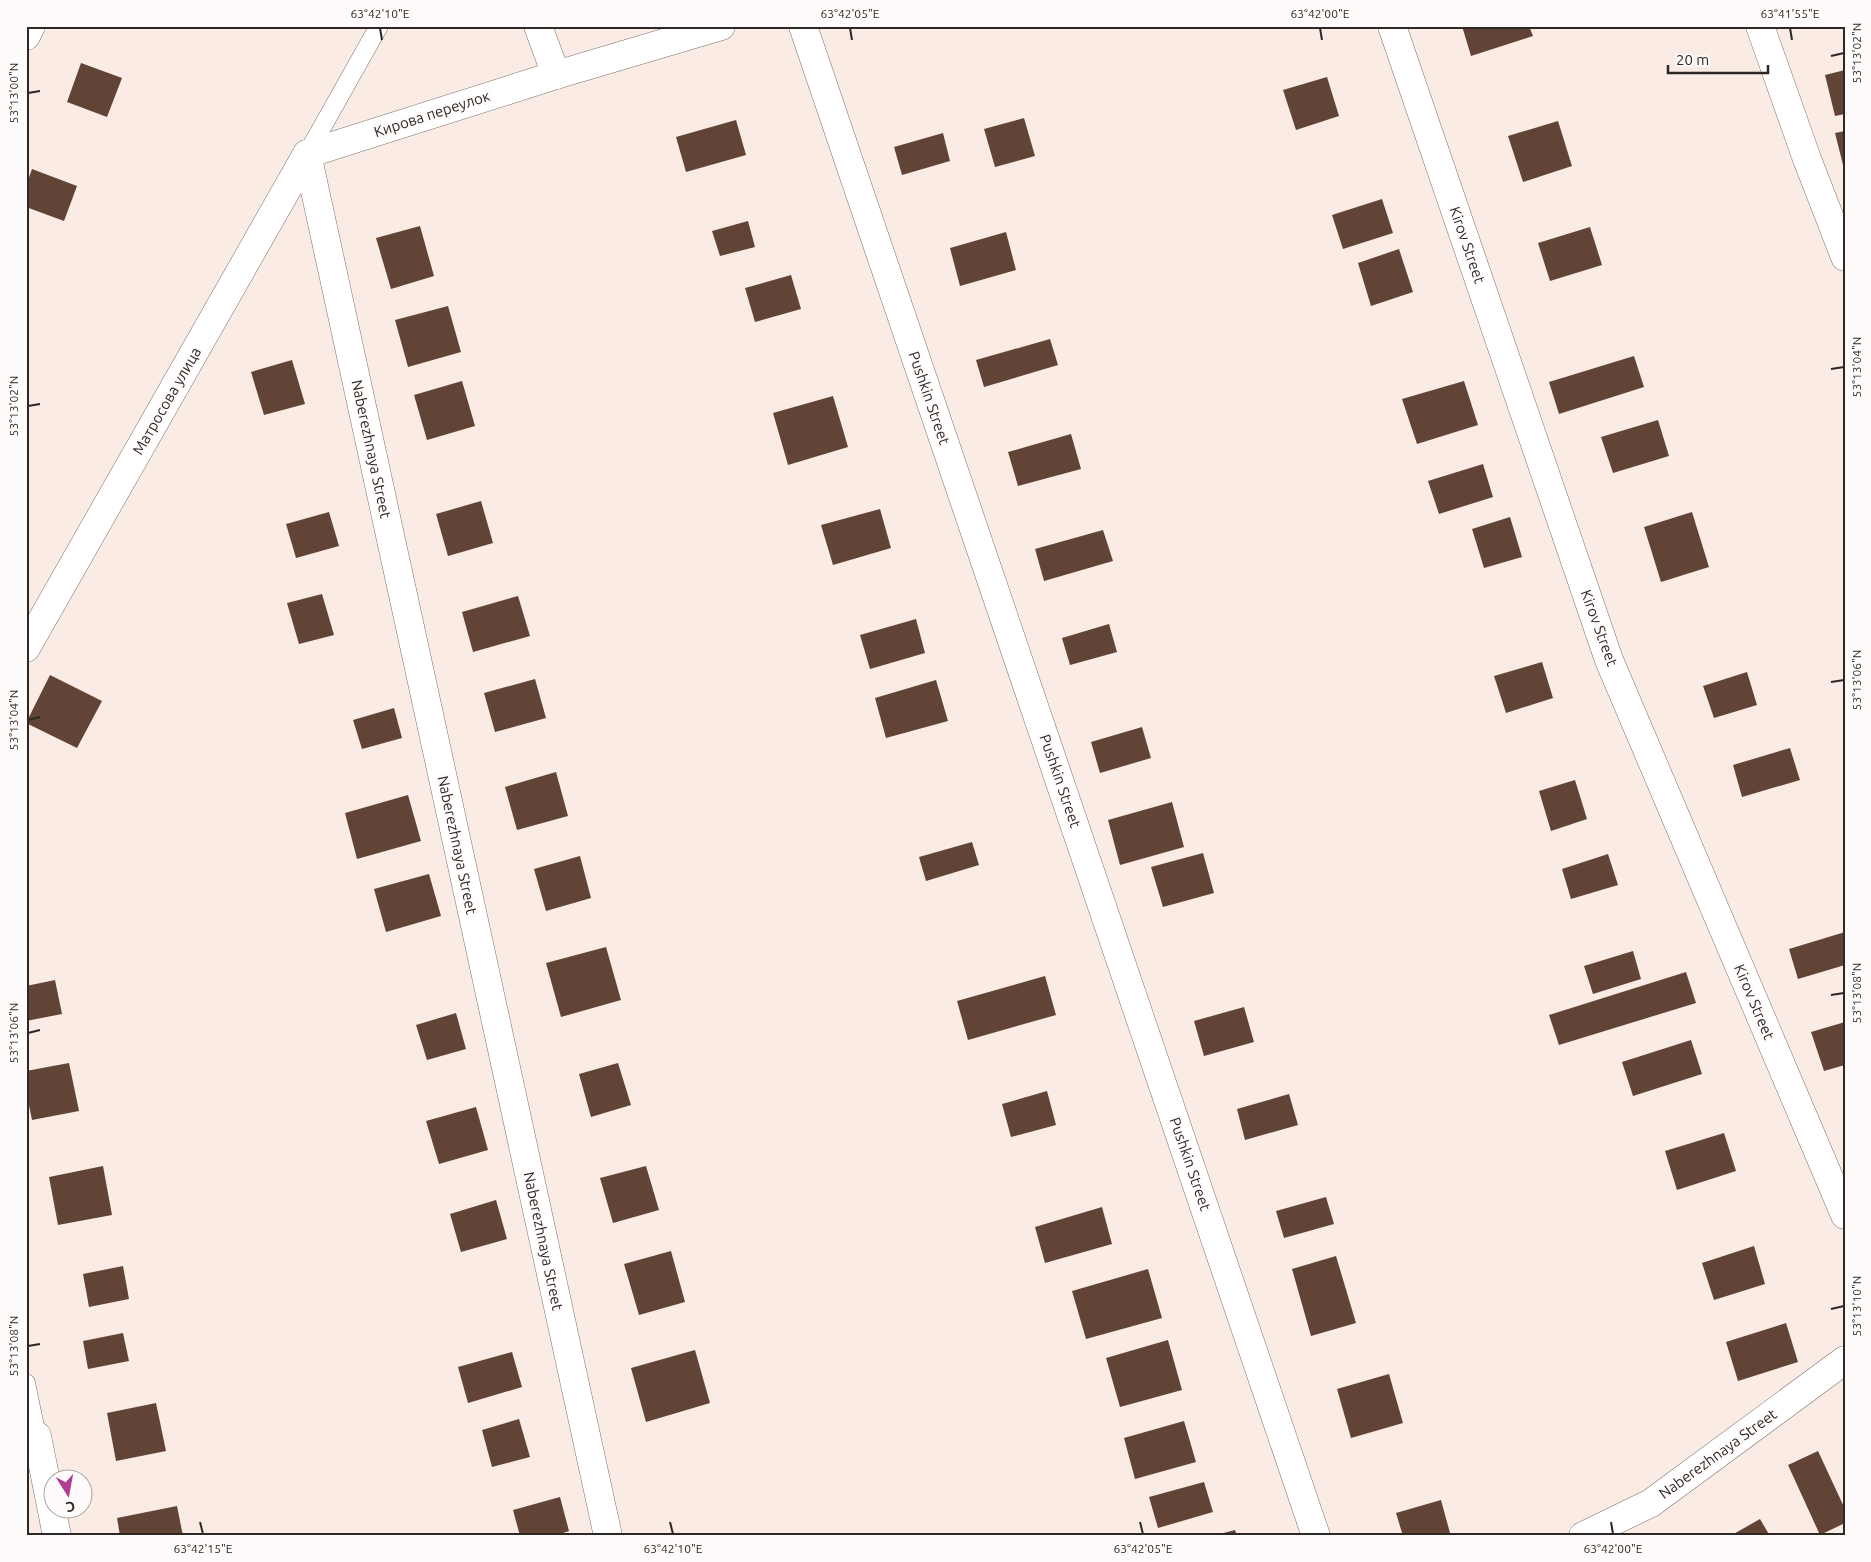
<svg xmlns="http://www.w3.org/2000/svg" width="1871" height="1562" font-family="Ubuntu,sans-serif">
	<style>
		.building { fill: #614435 }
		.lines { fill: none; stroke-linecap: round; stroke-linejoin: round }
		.lane-casing { stroke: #7c706a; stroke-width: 19 }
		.street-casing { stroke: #7c706a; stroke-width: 29 }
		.lane { stroke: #fff; stroke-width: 18 }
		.street { stroke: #fff; stroke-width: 28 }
		.ticks { fill: none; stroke: #2d2825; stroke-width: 2 }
		.labels { text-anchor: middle; stroke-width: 5; stroke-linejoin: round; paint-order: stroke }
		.street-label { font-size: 15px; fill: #2d2825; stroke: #fefbfa }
		.neatline { fill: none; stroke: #2d2825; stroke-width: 2 }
		.ticks-label { font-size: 12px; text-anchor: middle; fill: #2d2825 }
	</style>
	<rect width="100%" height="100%" fill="#faece5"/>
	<g class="building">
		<polygon points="1462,26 1529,26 1533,36 1471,56"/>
		<polygon points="81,63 122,78 107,117 67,102"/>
		<polygon points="1845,70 1845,114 1835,116 1825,75"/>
		<polygon points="1327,77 1339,116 1296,130 1283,90"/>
		<polygon points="1024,118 1035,156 995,167 984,129"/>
		<polygon points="736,120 746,155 686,172 676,137"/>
		<polygon points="1558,121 1572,166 1523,182 1508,136"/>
		<polygon points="1845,131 1845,169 1844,169 1835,133"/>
		<polygon points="943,133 950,161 902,175 894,147"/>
		<polygon points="32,169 77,186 64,221 26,207 26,186"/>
		<polygon points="1382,199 1393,233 1343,249 1332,215"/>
		<polygon points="748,221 755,247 720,256 712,231"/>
		<polygon points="420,226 434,276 391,289 376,238"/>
		<polygon points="1590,227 1602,265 1550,281 1538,243"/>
		<polygon points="1006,232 1016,270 960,286 950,248"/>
		<polygon points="1399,249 1413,292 1371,306 1358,263"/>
		<polygon points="791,275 801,309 755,322 745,288"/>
		<polygon points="448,306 461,352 408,367 395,320"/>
		<polygon points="1050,339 1058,365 984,387 976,360"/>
		<polygon points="1634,356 1644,387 1559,414 1549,382"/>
		<polygon points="292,360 305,404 264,415 251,372"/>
		<polygon points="462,381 475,426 427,440 414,395"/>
		<polygon points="1464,381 1478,425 1417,444 1402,399"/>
		<polygon points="833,396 848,447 788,465 773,413"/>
		<polygon points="1658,420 1669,456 1613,473 1601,437"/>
		<polygon points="1071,434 1081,469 1018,486 1008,452"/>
		<polygon points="1483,464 1493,497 1439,514 1428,481"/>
		<polygon points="481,501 493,543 448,556 436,514"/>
		<polygon points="880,509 891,548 833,565 821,525"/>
		<polygon points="329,512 339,546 296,558 286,524"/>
		<polygon points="1692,512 1709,567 1661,582 1644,527"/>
		<polygon points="1510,517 1522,557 1484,568 1472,529"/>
		<polygon points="1103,530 1113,561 1044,581 1035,549"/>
		<polygon points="322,594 334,635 299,644 287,603"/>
		<polygon points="518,596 530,636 473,652 462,612"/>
		<polygon points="916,619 925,653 870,669 860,635"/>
		<polygon points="1109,624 1117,652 1070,665 1062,638"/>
		<polygon points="1542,662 1553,698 1506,713 1494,676"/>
		<polygon points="1747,672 1757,705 1714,718 1703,686"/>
		<polygon points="50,675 102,701 77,748 26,723"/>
		<polygon points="535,679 546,718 495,732 484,693"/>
		<polygon points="936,680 948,721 886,738 875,698"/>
		<polygon points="394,708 402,738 362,749 353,720"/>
		<polygon points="1142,727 1151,758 1100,773 1091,742"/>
		<polygon points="1790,748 1800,780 1742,797 1733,765"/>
		<polygon points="556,772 568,816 517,830 505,787"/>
		<polygon points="1575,780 1587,819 1551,831 1539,791"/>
		<polygon points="408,795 421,841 357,859 345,813"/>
		<polygon points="1172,802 1184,847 1120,865 1108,820"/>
		<polygon points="972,842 979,865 926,881 919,857"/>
		<polygon points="1203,853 1214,893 1163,907 1151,867"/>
		<polygon points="1608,854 1618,885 1571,899 1562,869"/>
		<polygon points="580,856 591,898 546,911 534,869"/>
		<polygon points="429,874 441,916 386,932 374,889"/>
		<polygon points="1845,932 1845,965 1798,979 1789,949"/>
		<polygon points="606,947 621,1000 561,1017 546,963"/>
		<polygon points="1633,951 1641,979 1593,994 1584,966"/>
		<polygon points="1686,972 1696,1003 1559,1045 1549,1015"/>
		<polygon points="1045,976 1056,1015 968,1040 957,1001"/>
		<polygon points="55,980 62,1014 26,1021 26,986"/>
		<polygon points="1244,1007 1254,1042 1204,1056 1194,1021"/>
		<polygon points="456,1013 466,1049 427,1060 416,1025"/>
		<polygon points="1845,1022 1845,1065 1824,1071 1811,1032"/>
		<polygon points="1691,1040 1702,1074 1633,1096 1622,1062"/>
		<polygon points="69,1063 79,1111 32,1120 26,1091 26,1071"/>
		<polygon points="618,1063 631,1105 591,1117 579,1074"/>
		<polygon points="1047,1091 1056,1125 1011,1137 1002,1104"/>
		<polygon points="1289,1094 1298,1125 1245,1140 1237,1109"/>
		<polygon points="476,1107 488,1150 439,1164 426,1121"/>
		<polygon points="1724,1133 1736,1171 1677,1190 1665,1151"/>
		<polygon points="103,1166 112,1215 58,1225 49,1177"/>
		<polygon points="646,1166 659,1210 613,1223 600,1178"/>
		<polygon points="1326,1197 1334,1224 1284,1238 1276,1211"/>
		<polygon points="496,1200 507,1239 461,1252 450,1214"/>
		<polygon points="1102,1207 1112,1244 1045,1263 1035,1227"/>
		<polygon points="1754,1246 1765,1284 1714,1300 1702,1263"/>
		<polygon points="671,1251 685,1302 639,1315 624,1264"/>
		<polygon points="1336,1256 1356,1323 1311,1336 1292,1269"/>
		<polygon points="123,1266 129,1299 89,1307 83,1274"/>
		<polygon points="1148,1269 1162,1318 1086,1339 1072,1291"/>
		<polygon points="1786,1323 1798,1362 1738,1381 1726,1342"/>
		<polygon points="123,1333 129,1361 88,1369 83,1341"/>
		<polygon points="1168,1340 1182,1390 1120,1407 1106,1358"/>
		<polygon points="695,1350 710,1403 646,1422 631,1368"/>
		<polygon points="512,1352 522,1387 468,1403 458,1367"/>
		<polygon points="1389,1374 1403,1423 1351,1438 1337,1389"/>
		<polygon points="156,1403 166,1451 116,1461 107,1413"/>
		<polygon points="519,1419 530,1457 492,1467 482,1430"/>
		<polygon points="1184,1421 1196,1462 1135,1479 1124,1438"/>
		<polygon points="1818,1451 1845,1509 1845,1523 1820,1535 1788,1465"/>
		<polygon points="1204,1482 1213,1512 1158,1528 1149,1497"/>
		<polygon points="560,1497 569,1531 554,1536 520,1536 513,1510"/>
		<polygon points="1441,1500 1450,1533 1441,1536 1403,1536 1396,1513"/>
		<polygon points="177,1506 183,1536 120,1536 117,1518"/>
		<polygon points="1760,1519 1770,1536 1730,1536"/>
		<polygon points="1235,1530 1237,1536 1216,1536 1216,1535"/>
	</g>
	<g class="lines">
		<g class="lane-casing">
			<g id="lane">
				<polyline points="307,154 379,26"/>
				<polyline points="26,1383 37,1436"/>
			</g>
		</g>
		<g class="street-casing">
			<g id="street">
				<polyline points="538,26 556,75"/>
				<polyline points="803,26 1316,1536"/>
				<polyline points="1392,26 1609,660 1845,1215"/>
				<polyline points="1760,26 1807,159 1845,257"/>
				<polyline points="26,36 31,26"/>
				<polyline points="307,154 608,1536"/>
				<polyline points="307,154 556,75 721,26"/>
				<polyline points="26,648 307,154"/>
				<polyline points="26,1432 37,1436 57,1536"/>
				<polyline points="1583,1536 1651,1503 1845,1360"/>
			</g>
		</g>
		<use href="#lane" class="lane"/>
		<use href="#street" class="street"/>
	</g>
	<path class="ticks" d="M380 28 382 40M850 28 852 40M1320 28 1322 40M1790 28 1792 40M1831 56 1844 53M28 93 40 91M1831 369 1844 367M28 406 40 404M1831 682 1844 680M28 720 40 717M1831 995 1844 993M28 1033 40 1030M1831 1309 1844 1306M28 1346 40 1344M200 1522 203 1534M670 1522 673 1534M1140 1522 1143 1534M1611 1522 1613 1534"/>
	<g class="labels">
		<g class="street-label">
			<text transform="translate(432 114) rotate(-18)" y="5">Кирова переулок</text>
			<text transform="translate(1467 245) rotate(71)" y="5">Kirov Street</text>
			<text transform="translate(929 398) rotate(71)" y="5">Pushkin Street</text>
			<text transform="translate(167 401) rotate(-60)" y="5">Матросова улица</text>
			<text transform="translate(371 449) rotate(78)" y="5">Naberezhnaya Street</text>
			<text transform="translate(1599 628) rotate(70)" y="5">Kirov Street</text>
			<text transform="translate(1060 781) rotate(71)" y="5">Pushkin Street</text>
			<text transform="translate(457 845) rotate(78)" y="5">Naberezhnaya Street</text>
			<text transform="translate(1754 1002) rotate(67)" y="5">Kirov Street</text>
			<text transform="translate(1190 1164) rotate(71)" y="5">Pushkin Street</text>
			<text transform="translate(543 1241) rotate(78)" y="5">Naberezhnaya Street</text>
			<text transform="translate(1718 1454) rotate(-36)" y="5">Naberezhnaya Street</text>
		</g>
	</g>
	<rect width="1871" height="1562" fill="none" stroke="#fefbfa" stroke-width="55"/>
	<g transform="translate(68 1494) rotate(169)"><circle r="24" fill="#fefbfa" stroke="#aaa7a5"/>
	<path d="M0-4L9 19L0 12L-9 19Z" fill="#b23d96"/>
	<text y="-8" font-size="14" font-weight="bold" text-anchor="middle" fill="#2d2825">С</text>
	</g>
	<path d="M1668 65v8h100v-8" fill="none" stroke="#2d2825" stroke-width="2.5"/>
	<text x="1676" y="65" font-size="15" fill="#2d2825" stroke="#fefbfa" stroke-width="4" paint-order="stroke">20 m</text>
	<rect x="28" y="28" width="1816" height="1506" class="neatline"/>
	<g class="ticks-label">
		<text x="380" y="18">63°42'10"E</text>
		<text x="850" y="18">63°42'05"E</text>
		<text x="1320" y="18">63°42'00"E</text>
		<text x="1790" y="18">63°41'55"E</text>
		<text transform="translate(1857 53) rotate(-90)" y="4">53°13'02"N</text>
		<text transform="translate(14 93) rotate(-90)" y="4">53°13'00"N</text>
		<text transform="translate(1857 367) rotate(-90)" y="4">53°13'04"N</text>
		<text transform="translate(14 406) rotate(-90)" y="4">53°13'02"N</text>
		<text transform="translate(1857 680) rotate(-90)" y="4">53°13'06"N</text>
		<text transform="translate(14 720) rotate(-90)" y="4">53°13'04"N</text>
		<text transform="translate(1857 993) rotate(-90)" y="4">53°13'08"N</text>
		<text transform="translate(14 1033) rotate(-90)" y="4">53°13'06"N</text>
		<text transform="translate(1857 1306) rotate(-90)" y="4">53°13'10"N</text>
		<text transform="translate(14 1346) rotate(-90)" y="4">53°13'08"N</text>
		<text x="203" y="1553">63°42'15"E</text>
		<text x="673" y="1553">63°42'10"E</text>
		<text x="1143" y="1553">63°42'05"E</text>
		<text x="1613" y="1553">63°42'00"E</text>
	</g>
</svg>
